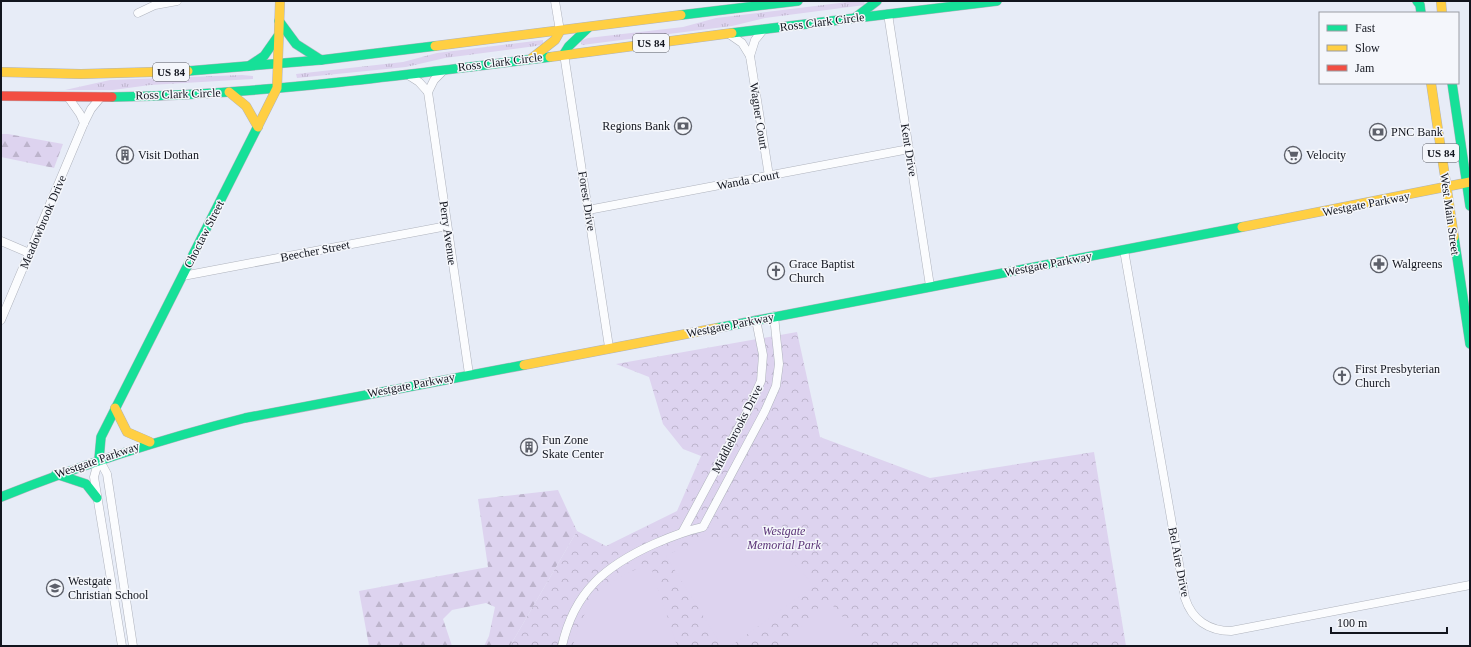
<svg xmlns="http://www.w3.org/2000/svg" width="1471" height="647" font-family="'Times New Roman',serif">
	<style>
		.grass { fill: url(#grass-tufts) }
		.forest { fill: url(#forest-firs) }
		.park { fill: url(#park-crowns) }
		.pitch { fill: #ddd3ef }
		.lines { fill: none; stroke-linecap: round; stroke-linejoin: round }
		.street-casing { stroke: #afb3bd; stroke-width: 9 }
		.fast-casing { stroke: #afb3bd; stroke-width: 10 }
		.slow-casing { stroke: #afb3bd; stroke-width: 10 }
		.jam-casing { stroke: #afb3bd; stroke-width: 10 }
		.street { stroke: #fbfcfe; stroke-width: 8 }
		.fast { stroke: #16e098; stroke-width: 9 }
		.slow { stroke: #ffcf43; stroke-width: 9 }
		.jam { stroke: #f24e42; stroke-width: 9 }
		.labels { text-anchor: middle; stroke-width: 3; stroke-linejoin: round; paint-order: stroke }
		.shield { fill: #f4f6fb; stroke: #565860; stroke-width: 1 }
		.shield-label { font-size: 11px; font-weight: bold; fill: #12151e }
		.street-label { font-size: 12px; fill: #12151e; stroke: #f4f6fb }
		.poi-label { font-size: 12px; fill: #12151e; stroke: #f4f6fb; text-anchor: start }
		.park-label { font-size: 12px; font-style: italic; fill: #5a3376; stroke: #f4f6fb }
	</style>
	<defs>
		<pattern id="grass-tufts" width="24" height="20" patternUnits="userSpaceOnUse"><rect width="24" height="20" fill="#ddd3ef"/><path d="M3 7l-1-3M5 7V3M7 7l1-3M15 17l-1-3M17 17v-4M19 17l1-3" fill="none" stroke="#bdb4cc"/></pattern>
		<pattern id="forest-firs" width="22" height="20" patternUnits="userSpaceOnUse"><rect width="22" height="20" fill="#ddd3ef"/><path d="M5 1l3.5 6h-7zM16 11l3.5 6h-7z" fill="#bdb4cc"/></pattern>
		<pattern id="park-crowns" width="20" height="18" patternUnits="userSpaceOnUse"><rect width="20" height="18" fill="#ddd3ef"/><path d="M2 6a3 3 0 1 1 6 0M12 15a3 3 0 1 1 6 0" fill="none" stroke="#bdb4cc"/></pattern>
	</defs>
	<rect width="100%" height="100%" fill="#e7ecf7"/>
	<g class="grass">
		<polygon points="856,1 864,1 865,5 765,18 732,26 582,45 580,41 588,38 683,27 716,18"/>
		<polygon points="543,40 543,44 536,46 445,58 406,67 297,78 296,74 403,62 437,53"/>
		<polygon points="242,75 253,76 253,79 150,85 113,90 65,90 110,80"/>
	</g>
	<g class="forest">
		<polygon points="1,134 8,134 63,144 54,168 1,157"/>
		<polygon points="558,490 577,531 510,646 484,646 489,636 495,607 486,603 452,610 443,619 452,646 369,646 359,591 488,567 478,499"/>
	</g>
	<polygon class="park" points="797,332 820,437 930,478 1094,452 1126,646 510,646 577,531 606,546 677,511 701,456 683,449 663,424 649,377 616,364"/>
	<g class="pitch">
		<path d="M728 537C768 541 789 554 814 586L731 646H722L666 556C687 544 704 539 728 537Z"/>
		<path d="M650 564 677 646H573C583 602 608 578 650 564Z"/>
		<path d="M826 599C841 613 852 627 861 646H785Z"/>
	</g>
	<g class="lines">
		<g class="street-casing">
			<g id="street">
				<polyline points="555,1 560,31"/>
				<polyline points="138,13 155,5 177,1"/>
				<polyline points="888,14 930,286"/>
				<polyline points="729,34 742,43 750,56 769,176"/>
				<polyline points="564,54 609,347"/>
				<polyline points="750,56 755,40 763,30"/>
				<polyline points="443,71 434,80 428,92 469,374"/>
				<polyline points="408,75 419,82 428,92"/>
				<polyline points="68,97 80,114 84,123"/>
				<polyline points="588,210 909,149"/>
				<polyline points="1,241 29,253"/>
				<path d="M1124 250 1185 598C1192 620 1209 631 1231 631L1470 585"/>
				<polyline points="183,276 447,226"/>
				<polyline points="1,320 84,123 91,109 101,97"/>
				<polyline points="99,459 107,474 133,646"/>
				<polyline points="99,459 94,477 122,646"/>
				<polyline points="683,531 748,410 761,381 763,355 756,320"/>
				<path d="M562 646C574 592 605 566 654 544 670 537 685 531 703 527L765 411 776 386 779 364 774 316"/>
			</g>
		</g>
		<g class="fast-casing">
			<g id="fast">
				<polyline points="1417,1 1420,5 1421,13"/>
				<polyline points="681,15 798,1"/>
				<polyline points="856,17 877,1"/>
				<polyline points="279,21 296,44 321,60"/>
				<polyline points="732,33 997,1"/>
				<polyline points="564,54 569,46 589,27"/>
				<polyline points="249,66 264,56 278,36"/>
				<polyline points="188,71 321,60 435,46"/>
				<polyline points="1452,83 1470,206"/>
				<path d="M112 97C258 95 405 75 550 57"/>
				<polyline points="1454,237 1470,344"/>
				<polyline points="717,328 1242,227"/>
				<polyline points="99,459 101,437 258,126"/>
				<polyline points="56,474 86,484 97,498"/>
				<path d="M1 497C81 465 162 439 245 418L524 365"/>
			</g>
		</g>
		<g class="slow-casing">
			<g id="slow">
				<polyline points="1441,1 1442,13"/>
				<polyline points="435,46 681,15"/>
				<polyline points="550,57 732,33"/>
				<polyline points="532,58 555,40 560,31"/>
				<polyline points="1,72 81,74 188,71"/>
				<polyline points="1431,83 1454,237"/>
				<polyline points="229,92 246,106 258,127"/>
				<polyline points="258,126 277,88 280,1"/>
				<polyline points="1242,227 1470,182"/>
				<polyline points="524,365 717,328"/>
				<polyline points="115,408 127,432 150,442"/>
			</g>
		</g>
		<g class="jam-casing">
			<polyline id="jam" points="1,96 112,97"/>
		</g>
		<use href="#street" class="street"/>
		<use href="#fast" class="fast"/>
		<use href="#slow" class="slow"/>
		<use href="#jam" class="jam"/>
	</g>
	<defs>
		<g id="bank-ring" transform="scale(0.9)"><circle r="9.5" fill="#f4f6fb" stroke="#5d606a" stroke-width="1.5"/><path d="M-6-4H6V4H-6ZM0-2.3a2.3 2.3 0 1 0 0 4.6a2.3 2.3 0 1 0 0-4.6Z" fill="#5d606a"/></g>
		<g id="building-ring" transform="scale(0.9)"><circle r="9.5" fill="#f4f6fb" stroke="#5d606a" stroke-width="1.5"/><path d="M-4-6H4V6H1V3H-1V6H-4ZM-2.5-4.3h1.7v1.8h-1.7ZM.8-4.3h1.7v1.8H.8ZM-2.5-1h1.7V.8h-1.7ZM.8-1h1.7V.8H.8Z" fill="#5d606a"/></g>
		<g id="supermarket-ring" transform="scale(0.9)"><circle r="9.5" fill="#f4f6fb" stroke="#5d606a" stroke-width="1.5"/><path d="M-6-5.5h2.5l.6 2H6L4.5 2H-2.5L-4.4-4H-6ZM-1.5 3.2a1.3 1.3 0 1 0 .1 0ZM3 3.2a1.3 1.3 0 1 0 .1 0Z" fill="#5d606a"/></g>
		<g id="pharmacy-ring" transform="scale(0.9)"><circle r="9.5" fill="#f4f6fb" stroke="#5d606a" stroke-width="1.5"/><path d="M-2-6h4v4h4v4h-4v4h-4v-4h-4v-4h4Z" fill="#5d606a"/></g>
		<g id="church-ring" transform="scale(0.9)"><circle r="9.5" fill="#f4f6fb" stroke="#5d606a" stroke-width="1.5"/><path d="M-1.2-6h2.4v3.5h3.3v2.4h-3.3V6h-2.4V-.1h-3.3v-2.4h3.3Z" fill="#5d606a"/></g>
		<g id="school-ring" transform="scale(0.9)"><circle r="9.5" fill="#f4f6fb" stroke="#5d606a" stroke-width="1.5"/><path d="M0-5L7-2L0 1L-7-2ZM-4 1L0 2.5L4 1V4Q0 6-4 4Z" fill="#5d606a"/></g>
	</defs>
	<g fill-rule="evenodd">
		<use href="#bank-ring" x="683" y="126"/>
		<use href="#bank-ring" x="1378" y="132"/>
		<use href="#building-ring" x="125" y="155"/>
		<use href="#supermarket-ring" x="1293" y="155"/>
		<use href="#pharmacy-ring" x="1379" y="264"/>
		<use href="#church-ring" x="776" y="271"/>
		<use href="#church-ring" x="1342" y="376"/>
		<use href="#building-ring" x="529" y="447"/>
		<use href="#school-ring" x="55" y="588"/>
	</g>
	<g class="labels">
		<g class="shield">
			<rect x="633" y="34" width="36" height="18" rx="3"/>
			<rect x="153" y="63" width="36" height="18" rx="3"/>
			<rect x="1423" y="144" width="36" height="18" rx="3"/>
		</g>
		<g class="shield-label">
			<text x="651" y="47">US 84</text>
			<text x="171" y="76">US 84</text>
			<text x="1441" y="157">US 84</text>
		</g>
		<g class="street-label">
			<text transform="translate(822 22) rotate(-7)" y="4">Ross Clark Circle</text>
			<text transform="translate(500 62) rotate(-7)" y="4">Ross Clark Circle</text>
			<text transform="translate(178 94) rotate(-2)" y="4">Ross Clark Circle</text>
			<text transform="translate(759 116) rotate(81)" y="4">Wagner Court</text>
			<text transform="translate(909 150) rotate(81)" y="4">Kent Drive</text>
			<text transform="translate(748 180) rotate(-11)" y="4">Wanda Court</text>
			<text transform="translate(587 201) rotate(81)" y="4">Forest Drive</text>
			<text transform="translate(1366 204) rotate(-11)" y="4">Westgate Parkway</text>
			<text transform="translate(1450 214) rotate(82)" y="4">West Main Street</text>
			<text transform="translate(43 222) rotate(-67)" y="4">Meadowbrook Drive</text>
			<text transform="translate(448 233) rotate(82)" y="4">Perry Avenue</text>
			<text transform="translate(204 234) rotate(-63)" y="4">Choctaw Street</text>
			<text transform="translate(315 251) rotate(-11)" y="4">Beecher Street</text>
			<text transform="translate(1048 264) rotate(-11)" y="4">Westgate Parkway</text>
			<text transform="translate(730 325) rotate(-11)" y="4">Westgate Parkway</text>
			<text transform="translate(411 385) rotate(-11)" y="4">Westgate Parkway</text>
			<text transform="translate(737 429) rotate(-63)" y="4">Middlebrooks Drive</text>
			<text transform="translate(97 460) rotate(-19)" y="4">Westgate Parkway</text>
			<text transform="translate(1179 562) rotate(79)" y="4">Bel Aire Drive</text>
		</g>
		<g class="poi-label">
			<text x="670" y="130" text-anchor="end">Regions Bank</text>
			<text x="1391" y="136">PNC Bank</text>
			<text x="138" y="159">Visit Dothan</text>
			<text x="1306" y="159">Velocity</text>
			<text x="789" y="268">Grace Baptist<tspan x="789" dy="14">Church</tspan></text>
			<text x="1392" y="268">Walgreens</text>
			<text x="1355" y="373">First Presbyterian<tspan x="1355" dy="14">Church</tspan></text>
			<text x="542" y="444">Fun Zone<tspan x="542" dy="14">Skate Center</tspan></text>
			<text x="68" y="585">Westgate<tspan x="68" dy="14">Christian School</tspan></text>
		</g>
		<g class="park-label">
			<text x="784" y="535">Westgate<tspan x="784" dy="14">Memorial Park</tspan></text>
		</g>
	</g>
	<rect width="1471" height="647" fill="none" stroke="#12151e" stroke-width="4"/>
	<rect x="1319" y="12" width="140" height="72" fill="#f4f6fb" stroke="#9a9ca3"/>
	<rect x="1327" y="25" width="20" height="6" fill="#16e098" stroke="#9a9ca3"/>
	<text x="1355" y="32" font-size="12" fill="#12151e">Fast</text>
	<rect x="1327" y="45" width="20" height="6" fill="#ffcf43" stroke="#9a9ca3"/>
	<text x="1355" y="52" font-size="12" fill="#12151e">Slow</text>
	<rect x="1327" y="65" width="20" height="6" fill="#f24e42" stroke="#9a9ca3"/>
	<text x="1355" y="72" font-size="12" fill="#12151e">Jam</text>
	<path d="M1331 627v6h116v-6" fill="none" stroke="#12151e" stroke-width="2"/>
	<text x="1337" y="627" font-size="12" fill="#12151e" stroke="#f4f6fb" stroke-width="3" paint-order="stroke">100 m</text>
</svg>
